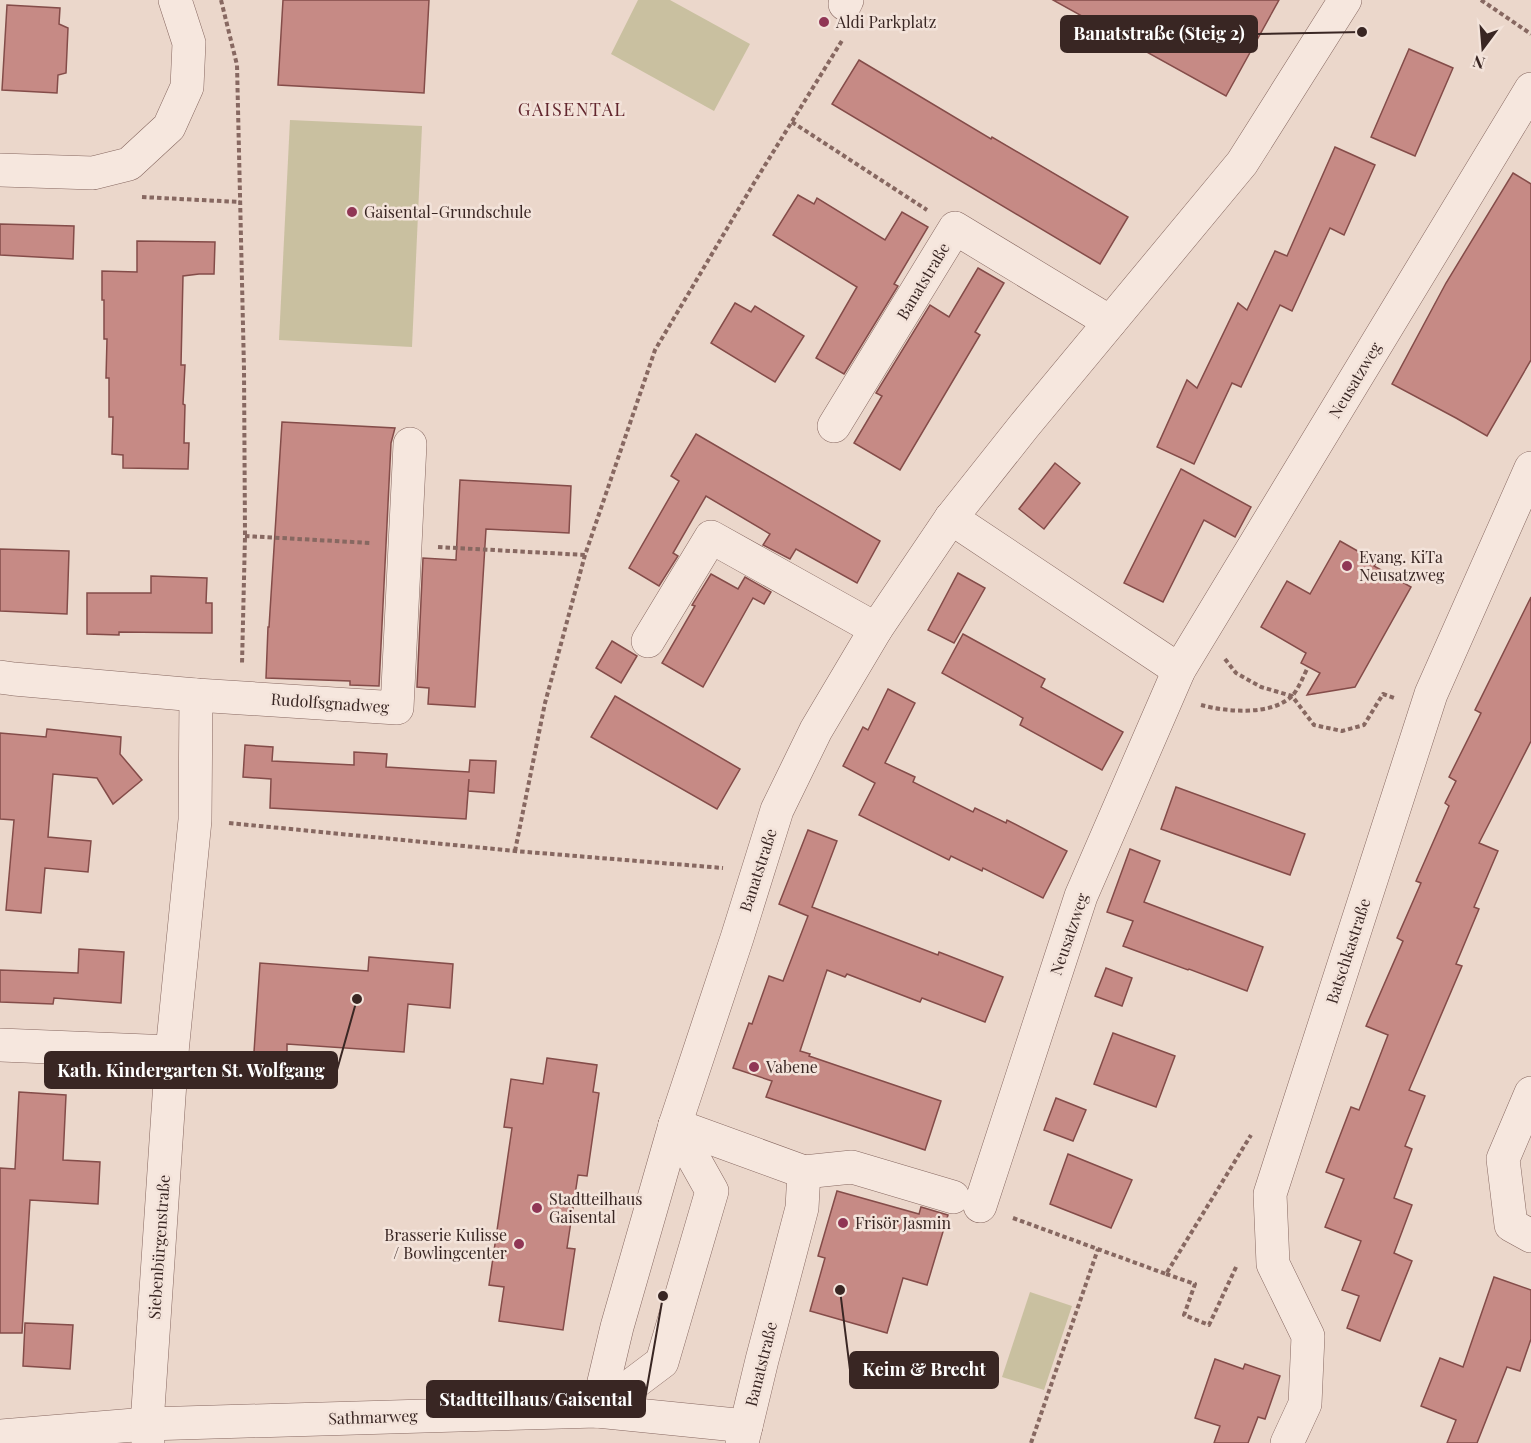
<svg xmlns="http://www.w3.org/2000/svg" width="1531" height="1443" font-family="'Playfair Display',serif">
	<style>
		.green { fill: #c9c0a0 }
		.building { fill: #c68a85; stroke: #844c49; stroke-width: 1.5 }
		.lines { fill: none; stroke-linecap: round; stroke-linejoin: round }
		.minor-casing { stroke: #876861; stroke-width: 34 }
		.path { stroke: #876861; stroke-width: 4; stroke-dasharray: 4.5 3; stroke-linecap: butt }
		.minor { stroke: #f6e7de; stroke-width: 33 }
		.poi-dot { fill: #903655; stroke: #f3e3da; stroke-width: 2 }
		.labels { text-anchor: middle; stroke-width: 5; stroke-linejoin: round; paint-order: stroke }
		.poi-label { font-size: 16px; fill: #392623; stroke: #f3e3da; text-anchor: start }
		.street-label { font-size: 16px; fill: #392623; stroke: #f3e3da }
		.neighbourhood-label { font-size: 18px; letter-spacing: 1.5px; fill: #62262e; stroke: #f3e3da }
		.leader { fill: none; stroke: #392623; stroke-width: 2 }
		.callout-dot { fill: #392623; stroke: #f3e3da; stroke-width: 2 }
		.callout { fill: #392623; stroke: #392623; stroke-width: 2 }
		.callout-label { font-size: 18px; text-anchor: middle; font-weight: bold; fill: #fff }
	</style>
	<rect width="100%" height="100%" fill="#ebd7cb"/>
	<g class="green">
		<polygon points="638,0 670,0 750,44 714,111 611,54"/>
		<polygon points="290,120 422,126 412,347 279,340"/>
		<polygon points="1030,1292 1072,1306 1044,1390 1002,1377"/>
	</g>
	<g class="building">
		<polygon points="283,0 429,0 424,93 278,85"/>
		<polygon points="1053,0 1279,0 1226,96"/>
		<polygon points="7,5 60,8 59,24 68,28 66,73 58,75 57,93 2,90"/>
		<polygon points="1409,49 1453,68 1415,156 1371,137"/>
		<polygon points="859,60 991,139 992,137 1128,217 1100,264 832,104"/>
		<polygon points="1335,147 1375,165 1344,235 1330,228 1292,311 1280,305 1241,387 1232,383 1194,464 1157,447 1187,380 1197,388 1238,303 1247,310 1275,251 1287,256"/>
		<polygon points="1513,173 1531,184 1531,360 1487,436 1456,418 1392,384 1446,283"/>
		<polygon points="798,195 814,204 817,198 885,240 902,212 928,227 894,284 898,286 844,374 816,358 857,287 773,235"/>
		<polygon points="0,224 74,226 73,259 0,255"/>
		<polygon points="137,241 215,242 214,274 199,274 183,276 181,365 185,365 183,404 185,405 184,443 189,443 188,469 123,468 123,455 112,454 113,417 109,417 109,378 106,378 107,339 104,339 104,300 102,300 102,271 137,272"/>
		<polygon points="978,268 1004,283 975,332 980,335 900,470 854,443 882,396 876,393 930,305 949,317"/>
		<polygon points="735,303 751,312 755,306 804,336 775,382 711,343"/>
		<polygon points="282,422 395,428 391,443 379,686 350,685 350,681 266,678 268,627 269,627"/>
		<polygon points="696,434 880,541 857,583 796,549 790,559 763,545 770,534 706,496 673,553 678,556 659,586 629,568 679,481 671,476"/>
		<polygon points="1055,463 1080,483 1044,529 1019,509"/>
		<polygon points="1181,469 1251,507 1235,537 1204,520 1163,602 1124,583"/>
		<polygon points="460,480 571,486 569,533 486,529 475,707 428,704 429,688 417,687 423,558 456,560"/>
		<polygon points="1340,541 1377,562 1374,566 1411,587 1355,687 1307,695 1320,673 1301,663 1306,653 1261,627 1287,581 1310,594"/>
		<polygon points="0,549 69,551 67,614 0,611"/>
		<polygon points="958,573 985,588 954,643 928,630"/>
		<polygon points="711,574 738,589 745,577 771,592 764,604 753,598 703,687 662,663 695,606 692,605"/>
		<polygon points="151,576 207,578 206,603 212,603 212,633 119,632 119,635 87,634 87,593 151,593"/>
		<polygon points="1531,597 1531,741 1479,843 1498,851 1474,907 1479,909 1456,964 1462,966 1409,1090 1425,1096 1405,1146 1412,1149 1394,1198 1412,1205 1394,1253 1412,1261 1380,1341 1347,1328 1359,1296 1342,1290 1361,1241 1325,1227 1344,1179 1326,1172 1351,1107 1359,1110 1388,1035 1366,1026 1403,941 1397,938 1421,883 1416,881 1449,806 1445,803 1456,781 1449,777 1481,713 1475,710"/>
		<polygon points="963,634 1045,679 1041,687 1123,732 1102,770 1020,725 1023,718 942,673"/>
		<polygon points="612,641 637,656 621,683 596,668"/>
		<polygon points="888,689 915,703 885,763 915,777 913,782 973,812 975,808 1006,823 1007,820 1067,851 1043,898 983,868 982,871 951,856 949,860 859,815 875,783 843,766 863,727 868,730"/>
		<polygon points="615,696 740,769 717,809 591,737"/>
		<polygon points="47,729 121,737 120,754 142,780 113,804 97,778 53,774 48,837 91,841 88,872 45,868 41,913 6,910 14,820 0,819 0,733 46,737"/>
		<polygon points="245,745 273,747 272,761 354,765 354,752 371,753 387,754 386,767 469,772 470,760 496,761 494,793 468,791 469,779 466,819 270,808 271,779 243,777"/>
		<polygon points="1176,787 1305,834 1290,875 1161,829"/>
		<polygon points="808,830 837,841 812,907 938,955 939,952 1003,977 985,1022 922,998 920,1002 847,974 845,977 827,970 800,1051 810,1054 809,1056 941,1101 925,1150 766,1097 772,1081 733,1068 749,1023 752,1024 769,976 783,981 808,916 779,904"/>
		<polygon points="1130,849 1160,861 1144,902 1263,947 1247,991 1189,969 1188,970 1123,946 1133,921 1107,912"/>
		<polygon points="79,949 124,952 121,1003 54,998 53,1004 0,1002 0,970 78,973"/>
		<polygon points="369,957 453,964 450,1008 408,1004 404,1052 287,1044 287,1054 254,1052 260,963 368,971"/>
		<polygon points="1106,968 1132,978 1122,1006 1095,996"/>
		<polygon points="1113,1033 1175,1056 1156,1107 1094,1084"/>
		<polygon points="547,1058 597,1065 593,1092 599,1093 587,1176 578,1175 567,1248 575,1249 563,1330 499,1321 504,1287 489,1285 512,1128 504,1127 511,1079 543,1084"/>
		<polygon points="19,1092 66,1095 63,1160 100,1162 98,1204 30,1200 22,1333 0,1333 0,1168 15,1169"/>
		<polygon points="1056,1098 1086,1110 1073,1141 1044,1130"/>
		<polygon points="1068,1154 1132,1180 1111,1228 1050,1204"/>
		<polygon points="837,1191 919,1214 921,1207 948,1215 927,1285 903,1278 887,1333 810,1311 825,1258 818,1256"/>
		<polygon points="1494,1277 1531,1290 1531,1339 1520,1371 1507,1367 1477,1443 1447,1443 1456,1420 1421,1406 1440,1358 1463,1367"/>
		<polygon points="25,1323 73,1325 70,1369 23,1366"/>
		<polygon points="1215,1359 1243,1369 1245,1364 1280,1376 1265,1419 1258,1417 1248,1443 1214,1443 1220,1426 1195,1418"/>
	</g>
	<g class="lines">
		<g class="minor-casing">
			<g id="minor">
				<polyline points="845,4 847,0"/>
				<polyline points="0,170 93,173 129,164 169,127 187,87 189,43 175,0"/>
				<polyline points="834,426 955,228 1110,322"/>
				<polyline points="951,518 1179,670"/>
				<polyline points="648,641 711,537 876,629"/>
				<polyline points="0,677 14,679 196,695 397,708 410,444"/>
				<polyline points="0,1045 172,1052"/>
				<polyline points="1531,1093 1503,1159 1511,1225 1531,1236"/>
				<polyline points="675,1125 804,1172 802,1208 762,1360 742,1443"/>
				<polyline points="804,1172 852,1167 953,1197"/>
				<polyline points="980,1206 1081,896 1179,670 1531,89"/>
				<polyline points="597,1411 617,1327 675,1125 737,938 777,810 816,730 876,629 951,518 1024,426 1242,163 1345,0"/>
				<polyline points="597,1411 662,1362 712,1191 675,1125"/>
				<polyline points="0,1436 147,1424 597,1411 746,1426"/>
				<polyline points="148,1443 147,1424 172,1052 195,820 196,695"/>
				<polyline points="1287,1443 1305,1404 1308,1336 1273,1264 1270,1194 1431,694 1531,468"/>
			</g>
		</g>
		<g class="path">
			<polyline points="221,0 237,65 244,369 245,536 242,664"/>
			<polyline points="1481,0 1531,34"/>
			<polyline points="792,122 927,210"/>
			<polyline points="142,197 240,202"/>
			<polyline points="245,536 370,543"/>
			<polyline points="438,547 585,555"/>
			<polyline points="1225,659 1236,673 1261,687 1292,696 1314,725 1342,731 1364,725 1383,694 1394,698"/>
			<path d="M1201 705C1227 712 1271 716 1292 696 1298 690 1304 675 1308 667"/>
			<polyline points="229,823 515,851 723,868"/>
			<polyline points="515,851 545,703 585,555 655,350 754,183 843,39"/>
			<polyline points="1013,1218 1166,1274 1251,1135"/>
			<polyline points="1166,1274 1195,1284 1184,1315 1209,1325 1237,1265"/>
			<polyline points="1031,1443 1098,1249"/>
		</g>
		<use href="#minor" class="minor"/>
	</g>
	<g class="poi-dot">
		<circle cx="824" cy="22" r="6"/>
		<circle cx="352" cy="212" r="6"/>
		<circle cx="1347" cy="566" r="6"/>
		<circle cx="754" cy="1067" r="6"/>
		<circle cx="537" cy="1208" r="6"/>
		<circle cx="843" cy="1223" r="6"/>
		<circle cx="519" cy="1244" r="6"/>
	</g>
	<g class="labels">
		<g class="poi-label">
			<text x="836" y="28">Aldi Parkplatz</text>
			<text x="364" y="218">Gaisental-Grundschule</text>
			<text x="1359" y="563">Evang. KiTa<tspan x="1359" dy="18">Neusatzweg</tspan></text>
			<text x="766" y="1073">Vabene</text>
			<text x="549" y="1205">Stadtteilhaus<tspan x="549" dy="18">Gaisental</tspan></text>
			<text x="855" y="1229">Frisör Jasmin</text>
			<text x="507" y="1241" text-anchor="end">Brasserie Kulisse<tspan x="507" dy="18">/ Bowlingcenter</tspan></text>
		</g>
		<g class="street-label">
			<text transform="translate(923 281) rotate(-59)" y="6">Banatstraße</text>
			<text transform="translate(1355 380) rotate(-59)" y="6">Neusatzweg</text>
			<text transform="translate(330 703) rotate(4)" y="6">Rudolfsgnadweg</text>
			<text transform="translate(758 870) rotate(-72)" y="6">Banatstraße</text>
			<text transform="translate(1069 934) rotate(-71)" y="6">Neusatzweg</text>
			<text transform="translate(1348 951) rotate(-72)" y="6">Batschkastraße</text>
			<text transform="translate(159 1247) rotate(-86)" y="6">Siebenbürgenstraße</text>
			<text transform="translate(761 1364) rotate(-76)" y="6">Banatstraße</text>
			<text transform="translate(373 1417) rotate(-2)" y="6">Sathmarweg</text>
		</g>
		<g class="neighbourhood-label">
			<text x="572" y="116">GAISENTAL</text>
		</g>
	</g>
	<path class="leader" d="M1362 32L1257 34M357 999L337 1070M840 1290L850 1370M663 1296L645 1399"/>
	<g class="callout-dot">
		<circle cx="1362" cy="32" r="6"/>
		<circle cx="357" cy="999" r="6"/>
		<circle cx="840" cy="1290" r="6"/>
		<circle cx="663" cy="1296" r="6"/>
	</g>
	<g class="callout">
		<rect x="1061" y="16" width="196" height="36" rx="6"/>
		<rect x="45" y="1052" width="292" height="36" rx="6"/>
		<rect x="850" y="1352" width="148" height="36" rx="6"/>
		<rect x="427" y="1381" width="218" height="36" rx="6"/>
	</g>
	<g class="callout-label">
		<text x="1159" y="40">Banatstraße (Steig 2)</text>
		<text x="191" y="1077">Kath. Kindergarten St. Wolfgang</text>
		<text x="924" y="1376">Keim &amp; Brecht</text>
		<text x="536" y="1406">Stadtteilhaus/Gaisental</text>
	</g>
	<g transform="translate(1483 48) rotate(196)" stroke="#f3e3da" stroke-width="4.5" paint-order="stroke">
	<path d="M0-4.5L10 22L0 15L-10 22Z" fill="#392623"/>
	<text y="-9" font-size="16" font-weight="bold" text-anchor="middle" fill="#392623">N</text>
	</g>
</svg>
